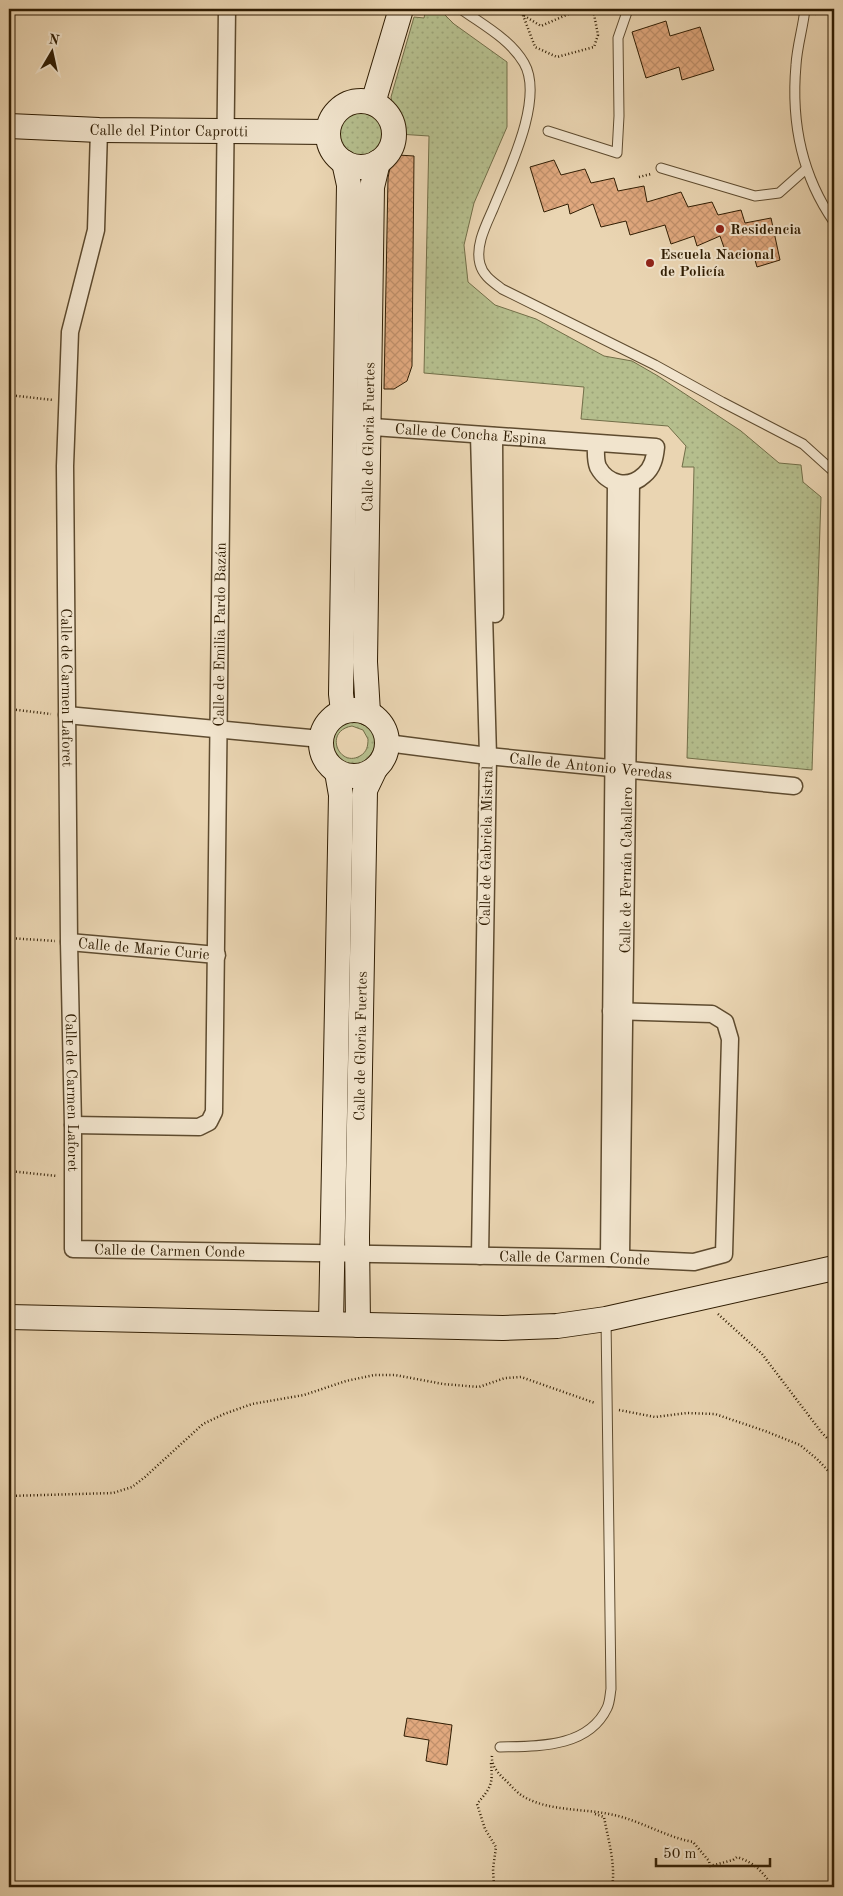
<svg xmlns="http://www.w3.org/2000/svg" width="843" height="1896" font-family="'Old Standard TT',serif">
	<style>
		.green { fill: url(#green-dots); stroke: #726e48; fill-rule: evenodd }
		.pitch { fill: #b5be8d; stroke: #726e48 }
		.building { fill: url(#building-cross-hatch); stroke: #301d03 }
		.lines { fill: none; stroke-linecap: round; stroke-linejoin: round }
		.lane-casing { stroke: #5e4b2f; stroke-width: 11 }
		.street-casing { stroke: #5e4b2f; stroke-width: 19 }
		.secondary-casing { stroke: #301d03; stroke-width: 26 }
		.path { stroke: #301d03; stroke-width: 2.5; stroke-dasharray: 1 2.5; stroke-linecap: butt }
		.lane { stroke: #f1e4cd; stroke-width: 9 }
		.street { stroke: #f1e4cd; stroke-width: 16 }
		.secondary { stroke: #f1e4cd; stroke-width: 24 }
		.poi-dot { fill: #8f2418; stroke: #f1e4cd; stroke-width: 2 }
		.labels { text-anchor: middle; stroke-width: 4; stroke-linejoin: round; paint-order: stroke }
		.street-label { font-size: 15px; fill: #301d03; stroke: #f1e4cd }
		.poi-label { font-size: 15px; font-weight: bold; fill: #301d03; stroke: #f1e4cd; text-anchor: start }
	</style>
	<defs>
		<pattern id="green-dots" width="8" height="8" patternUnits="userSpaceOnUse" patternTransform="scale(1.25)"><rect width="8" height="8" fill="#b5be8d"/><path d="M2 2h.1M6 6h.1" fill="none" stroke="#9ca378" stroke-width="1.8" stroke-linecap="round"/></pattern>
		<pattern id="building-cross-hatch" width="8" height="8" patternUnits="userSpaceOnUse" patternTransform="scale(1.25)"><rect width="8" height="8" fill="#e0a87e"/><path d="M0 0l8 8M0 8l8-8" fill="none" stroke="#c0906b"/></pattern>
	</defs>
	<rect width="100%" height="100%" fill="#ead5b2"/>
	<filter id="stains"><feTurbulence type="fractalNoise" baseFrequency=".004" numOctaves="4"/><feColorMatrix values="0 0 0 0 .2 0 0 0 0 .09 0 0 0 0 .02 0 0 0 .5 -.17"/></filter>
	<radialGradient id="worn" r=".72"><stop offset=".6" stop-color="#630" stop-opacity="0"/><stop offset="1" stop-color="#630" stop-opacity=".3"/></radialGradient>
	<g class="green">
		<polygon points="426,9 439,9 454,24 507,62 507,127 474,203 464,245 468,282 495,305 536,319 604,356 632,361 658,376 741,431 779,463 801,465 803,482 821,497 812,770 687,758 694,467 682,467 686,446 668,426 581,419 584,387 424,373 429,136 398,134 391,97 414,17 424,18"/>
		<circle cx="362" cy="134" r="22"/>
		<path d="M354 718C405 731 354 792 331 753 321 735 337 720 354 718ZM352 726 363 730 368 739C368 746 367 752 360 756 339 768 323 731 352 726Z"/>
	</g>
	<path class="pitch" d="M834 104V161C830 141 826 122 834 104Z"/>
	<g class="building">
		<polygon points="666,21 670,36 700,27 714,70 682,80 679,67 646,78 632,32"/>
		<polygon points="398,155 414,156 412,366 407,381 394,389 384,389 388,178 391,162"/>
		<polygon points="554,160 561,175 585,169 591,183 614,178 618,191 644,186 647,202 681,192 688,207 712,202 718,215 741,210 745,223 771,218 780,260 757,267 753,253 728,259 720,236 697,246 694,236 671,244 665,225 630,235 626,221 601,227 593,204 570,214 568,204 544,212 530,167"/>
		<polygon points="407,1718 452,1725 447,1765 426,1761 429,1740 404,1736"/>
	</g>
	<g class="lines">
		<g class="lane-casing">
			<g id="lane">
				<path d="M461 9C483 25 510 39 524 63 545 99 507 174 493 209 486 225 475 246 480 264 483 276 493 282 502 289L655 365 722 402 803 444 834 472"/>
				<path d="M805 9C803 28 797 46 796 65 791 121 802 176 834 222"/>
				<polyline points="548,131 617,153 619,116 618,38 627,12 631,9"/>
				<polyline points="661,168 755,196 779,193 806,169"/>
				<path d="M500 1747C538 1746 588 1748 607 1708 610 1702 610 1694 611 1689L606 1319"/>
			</g>
		</g>
		<g class="street-casing">
			<g id="street">
				<path id="s1" d="M99 130 96 230 70 332 65 466 69 942 73 1125V1249L609 1258 694 1262 724 1254 730 1039 725 1022 712 1014 611 1011"/>
				<path id="s2" d="M359 426 656 447C655 457 653 468 644 475 629 489 608 485 598 467 595 460 596 450 596 443"/>
				<polyline points="479,435 488,756 480,1256"/>
				<polyline points="494,436 495,614"/>
				<polyline points="67,715 321,739"/>
				<path id="s3" d="M387 743 488 756 794 786"/>
				<path id="s4" d="M69 942 217 955"/>
				<path id="s5" d="M73 1125 199 1127 209 1122 214 1112 227 9"/>
				<polyline points="609,1258 616,483"/>
				<path id="s6" d="M621 1258 631 484"/>
			</g>
		</g>
		<g class="secondary-casing">
			<g id="secondary">
				<circle cx="361" cy="134" r="33"/>
				<polyline points="373,103 401,9"/>
				<path id="s7" d="M9 126 99 130 328 132"/>
				<circle cx="354" cy="743" r="33"/>
				<polyline points="343,711 341,694 349,185 344,162"/>
				<path id="s8" d="M368 713 365 662 372 187 378 162"/>
				<polyline points="9,1317 503,1328 557,1326 606,1319 834,1268"/>
				<polyline points="331,1324 341,795 337,772"/>
				<path id="s9" d="M358 1325 357 1237 365 790 375 769"/>
			</g>
		</g>
		<g class="path">
			<polyline points="508,9 518,12 541,26 580,9"/>
			<polyline points="815,14 827,9"/>
			<polyline points="523,15 535,47 557,57 594,47 598,35 593,9"/>
			<polyline points="639,177 651,174"/>
			<polyline points="9,395 53,400"/>
			<polyline points="9,709 51,714"/>
			<polyline points="9,938 55,941"/>
			<polyline points="9,1171 57,1176"/>
			<polyline points="718,1314 762,1354 822,1433 834,1445"/>
			<polyline points="619,1410 655,1417 687,1413 715,1414 765,1431 800,1445 817,1459 834,1477"/>
			<polyline points="9,1496 113,1493 132,1487 145,1477 203,1424 224,1414 252,1404 304,1395 346,1381 374,1375 395,1375 443,1384 479,1387 505,1378 521,1377 595,1403"/>
			<path d="M492 1756C491 1765 498 1773 504 1779 510 1784 515 1791 521 1795 547 1812 584 1808 614 1815 641 1821 666 1837 693 1842L709 1861 710 1866 733 1860 737 1857C755 1863 763 1872 773 1887"/>
			<path d="M491 1763C493 1785 491 1787 477 1804L485 1829 496 1847 493 1869 494 1887"/>
			<path d="M595 1814 604 1817C608 1839 616 1865 612 1887"/>
		</g>
		<use href="#lane" class="lane"/>
		<use href="#street" class="street"/>
		<use href="#secondary" class="secondary"/>
	</g>
	<g class="poi-dot">
		<circle cx="720" cy="229" r="5"/>
		<circle cx="650" cy="263" r="5"/>
	</g>
	<g class="labels">
		<g class="street-label">
			<text dy="5" stroke="none"><textPath href="#s7" startOffset="160">Calle del Pintor Caprotti</textPath></text>
			<text dy="5" stroke="none"><textPath href="#s2" startOffset="112">Calle de Concha Espina</textPath></text>
			<text dy="5" stroke="none"><textPath href="#s8" startOffset="276">Calle de Gloria Fuertes</textPath></text>
			<text dy="5" stroke="none"><textPath href="#s5" startOffset="626">Calle de Emilia Pardo Bazán</textPath></text>
			<text dy="5" stroke="none"><textPath href="#s1" startOffset="561">Calle de Carmen Laforet</textPath></text>
			<text dy="5" stroke="none"><textPath href="#s3" startOffset="205">Calle de Antonio Veredas</textPath></text>
			<text transform="translate(486 846) rotate(-89)" y="5">Calle de Gabriela Mistral</text>
			<text dy="5" stroke="none"><textPath href="#s6" startOffset="388">Calle de Fernán Caballero</textPath></text>
			<text dy="5" stroke="none"><textPath href="#s4" startOffset="75">Calle de Marie Curie</textPath></text>
			<text dy="5" stroke="none"><textPath href="#s9" startOffset="279">Calle de Gloria Fuertes</textPath></text>
			<text dy="5" stroke="none"><textPath href="#s1" startOffset="966">Calle de Carmen Laforet</textPath></text>
			<text dy="5" stroke="none"><textPath href="#s1" startOffset="1219">Calle de Carmen Conde</textPath></text>
			<text dy="5" stroke="none"><textPath href="#s1" startOffset="1624">Calle de Carmen Conde</textPath></text>
		</g>
		<g class="poi-label">
			<text x="730" y="234">Residencia</text>
			<text x="660" y="259">Escuela Nacional<tspan x="660" dy="17">de Policía</tspan></text>
		</g>
	</g>
	<rect width="843" height="1896" fill="none" stroke="#ead5b2" stroke-width="30"/>
	<rect x="10" y="10" width="823" height="1876" fill="none" stroke="#301d03" stroke-width="2.5"/>
	<rect x="15" y="15" width="813" height="1866" fill="none" stroke="#301d03"/>
	<g transform="translate(52 52) rotate(9)" stroke="#f1e4cd" stroke-width="4" paint-order="stroke">
	<path d="M0-4L9 19L0 12L-9 19Z" fill="#301d03"/>
	<text y="-8" font-size="14" font-weight="bold" text-anchor="middle" fill="#301d03">N</text>
	</g>
	<path d="M656 1858v8h114v-8" fill="none" stroke="#301d03" stroke-width="2.5"/>
	<text x="663" y="1858" font-size="15" fill="#301d03" stroke="#f1e4cd" stroke-width="4" paint-order="stroke">50 m</text>
	<rect width="100%" height="100%" filter="url(#stains)"/>
	<rect width="100%" height="100%" fill="url(#worn)"/>
</svg>
